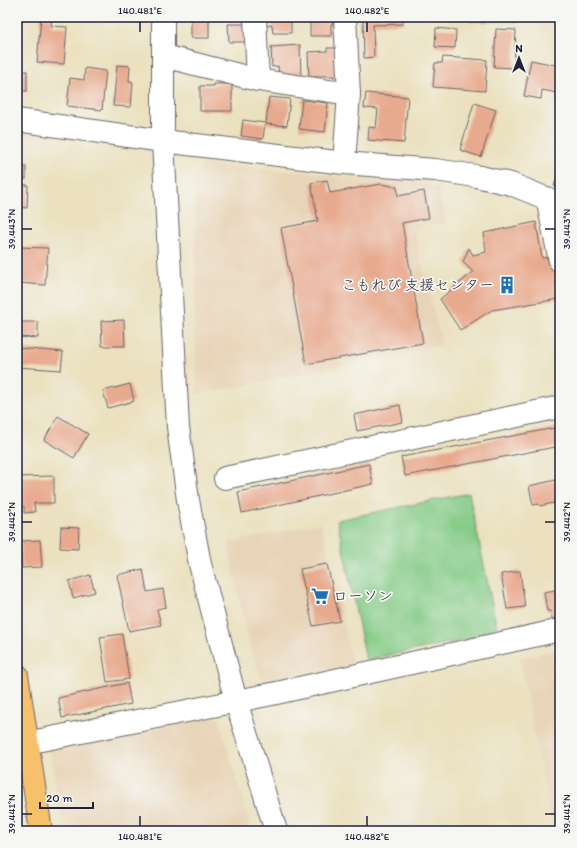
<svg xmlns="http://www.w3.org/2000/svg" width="577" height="848" font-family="Itim,'Klee One',sans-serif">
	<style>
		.built { fill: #e8d4b7 }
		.green { fill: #84cb86; stroke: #537660 }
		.building { fill: #e8aa8f }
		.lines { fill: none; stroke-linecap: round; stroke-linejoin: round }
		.minor-casing { stroke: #686569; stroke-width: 24 }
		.major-casing { stroke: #686569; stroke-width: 24 }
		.minor { stroke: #fff; stroke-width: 22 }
		.major { stroke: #f6c16b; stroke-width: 22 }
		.ticks { fill: none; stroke: #22223b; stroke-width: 1.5 }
		.labels { text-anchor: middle; stroke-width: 3.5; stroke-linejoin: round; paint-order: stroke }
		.poi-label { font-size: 15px; fill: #22223b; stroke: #f6f6f2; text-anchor: end }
		.neatline { fill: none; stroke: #22223b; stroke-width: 1.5 }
		.ticks-label { font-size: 10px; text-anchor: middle; fill: #22223b }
	</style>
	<rect width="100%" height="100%" fill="#f6f6f2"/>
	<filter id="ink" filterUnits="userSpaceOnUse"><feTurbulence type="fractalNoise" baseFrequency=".025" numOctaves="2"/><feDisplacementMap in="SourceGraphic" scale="8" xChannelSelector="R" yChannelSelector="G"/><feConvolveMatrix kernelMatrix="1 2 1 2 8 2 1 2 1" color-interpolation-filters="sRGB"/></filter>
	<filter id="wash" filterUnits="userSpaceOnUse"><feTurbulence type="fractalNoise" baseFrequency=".012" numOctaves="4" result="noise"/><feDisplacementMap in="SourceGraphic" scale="16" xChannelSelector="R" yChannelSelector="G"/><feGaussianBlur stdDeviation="0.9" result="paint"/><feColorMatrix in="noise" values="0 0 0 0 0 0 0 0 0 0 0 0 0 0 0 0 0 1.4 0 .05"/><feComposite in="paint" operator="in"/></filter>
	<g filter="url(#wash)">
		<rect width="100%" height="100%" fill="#ebe1bf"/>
		<g class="built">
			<polygon points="204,164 404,181 438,188 446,223 413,228 442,345 197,395 195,329 195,178"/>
			<polygon points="321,523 353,665 264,687 247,636 228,543"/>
			<polygon points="560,649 560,831 553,831 520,658"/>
			<polygon points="219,718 252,831 123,831 121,821 63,828 49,750 202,719"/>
		</g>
		<g class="green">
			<polygon points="468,17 560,17 560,21 469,21"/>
			<polygon points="469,493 498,633 366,660 337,520"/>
		</g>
		<g id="blocks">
			<g class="building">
				<polygon points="41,17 52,18 51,26 67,27 64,64 37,62"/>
				<polygon points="266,17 291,17 291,33 273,33 272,25 266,26"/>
				<polygon points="310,17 333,17 333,24 331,24 331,36 310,36"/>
				<polygon points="363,17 403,17 403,24 373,25 374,57 364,58"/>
				<rect x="191" y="18" width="18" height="20"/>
				<polygon points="228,24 249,24 245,42 229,42"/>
				<polygon points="436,28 456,30 455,48 435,47"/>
				<polygon points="496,29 516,30 514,68 494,67"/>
				<polygon points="300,45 301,76 279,77 278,66 272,67 271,47"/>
				<polygon points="327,48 338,48 339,81 334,81 334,76 309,76 308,52 327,51"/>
				<polygon points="443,57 487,60 485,91 433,87 435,63 442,63"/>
				<polygon points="531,60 560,66 560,100 556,99 557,93 542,90 541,99 524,96"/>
				<polygon points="117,65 130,66 129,81 133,82 131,107 113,106"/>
				<polygon points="85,68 106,71 102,110 67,106 70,78 84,80"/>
				<rect x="17" y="71" width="10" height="20"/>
				<polygon points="214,84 232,84 232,111 200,111 200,86 214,86"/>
				<polygon points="366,93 408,97 404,143 368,140 369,127 376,128 378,109 364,108"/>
				<polygon points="269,97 290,99 287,126 266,124"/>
				<polygon points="302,100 328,103 325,132 299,129"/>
				<polygon points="474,103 496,110 481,157 460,150"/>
				<polygon points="243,120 265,123 263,139 241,136"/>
				<rect x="17" y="167" width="9" height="12"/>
				<polygon points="560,169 560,188 554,186"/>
				<polygon points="327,180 330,193 381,184 397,187 398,196 424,191 429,218 402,223 423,343 306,364 281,228 318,221 311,183"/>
				<polygon points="17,185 28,185 27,208 17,207"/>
				<polygon points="536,222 542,258 553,257 559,299 492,310 460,330 440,299 473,272 463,262 469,248 473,255 486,252 484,233"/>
				<polygon points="17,247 48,248 45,285 17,283"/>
				<polygon points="124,320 125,346 102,346 101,321"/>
				<polygon points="17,322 38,322 38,338 17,337"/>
				<polygon points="17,348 63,352 61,370 17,367"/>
				<polygon points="130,384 134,401 108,408 103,391"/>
				<polygon points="400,405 403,422 357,431 354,415"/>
				<polygon points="58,416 88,434 74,458 44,440"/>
				<polygon points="560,427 560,446 405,476 401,457"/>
				<polygon points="369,464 373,484 242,513 238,492"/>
				<polygon points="54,476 54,503 34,503 35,512 24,513 24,506 17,506 17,477"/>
				<polygon points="560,479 560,498 557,498 558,502 540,506 539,504 533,505 529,486"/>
				<polygon points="61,527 79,528 78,549 60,548"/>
				<polygon points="40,540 42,567 22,568 20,541"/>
				<polygon points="327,564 340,621 313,626 300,569"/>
				<polygon points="143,569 147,592 163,589 166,607 157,609 161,625 129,631 117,575"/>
				<polygon points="520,571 525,607 507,609 501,574"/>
				<polygon points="90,575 95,592 73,598 69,581"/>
				<polygon points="560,589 560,618 552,619 551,611 547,611 544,592"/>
				<polygon points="122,634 129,679 107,682 100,637"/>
				<polygon points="127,683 131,704 62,718 58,698"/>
			</g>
		</g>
	</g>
	<g filter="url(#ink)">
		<use href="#blocks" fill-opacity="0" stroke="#686569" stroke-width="1"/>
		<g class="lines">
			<g class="minor-casing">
				<g id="minor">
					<polyline points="163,17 163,141 178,427 188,500 200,564 236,701 276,831"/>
					<polyline points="255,17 258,80"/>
					<polyline points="164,56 258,80 349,94"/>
					<polyline points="17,120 163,141 344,163 435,170 476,176 511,184 560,204"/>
					<polyline points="344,163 349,94 345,17"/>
					<polyline points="547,198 560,261"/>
					<polyline points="225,478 560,407"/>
					<polyline points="26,743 272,694 560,630"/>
				</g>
			</g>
			<g class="major-casing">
				<polyline id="major" points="17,675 41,831"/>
			</g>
			<use href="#minor" class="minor"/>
			<use href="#major" class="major"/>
		</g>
	</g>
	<path class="ticks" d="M140 22V32M367 22V32M22 229H32M545 229H555M22 522H32M545 522H555M22 814H32M545 814H555M140 816V826M367 816V826"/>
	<defs>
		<g id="building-bare" transform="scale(1.38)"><path d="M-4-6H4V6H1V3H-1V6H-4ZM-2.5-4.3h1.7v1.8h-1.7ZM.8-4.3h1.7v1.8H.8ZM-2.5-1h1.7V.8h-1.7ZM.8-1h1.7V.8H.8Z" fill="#1f6fb2" stroke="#f6f6f2" stroke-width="2.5" paint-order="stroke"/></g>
		<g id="supermarket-bare" transform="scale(1.38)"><path d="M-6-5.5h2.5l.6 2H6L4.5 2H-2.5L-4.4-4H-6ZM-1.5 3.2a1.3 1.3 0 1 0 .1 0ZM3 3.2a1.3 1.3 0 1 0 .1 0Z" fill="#1f6fb2" stroke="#f6f6f2" stroke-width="2.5" paint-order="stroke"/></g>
	</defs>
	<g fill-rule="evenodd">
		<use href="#building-bare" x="507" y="285"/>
		<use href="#supermarket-bare" x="320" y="596"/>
	</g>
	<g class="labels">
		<g class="poi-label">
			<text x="494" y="290">こもれび 支援センター</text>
			<text x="333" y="601" text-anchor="start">ローソン</text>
		</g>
	</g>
	<rect width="577" height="848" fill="none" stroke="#f6f6f2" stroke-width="44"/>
	<g transform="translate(519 58)" stroke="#f6f6f2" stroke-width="3" paint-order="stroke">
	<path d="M0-3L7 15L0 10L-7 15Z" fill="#22223b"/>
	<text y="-6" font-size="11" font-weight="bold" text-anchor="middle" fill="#22223b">N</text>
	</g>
	<path d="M40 802v6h53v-6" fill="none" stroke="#22223b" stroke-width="2"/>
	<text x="46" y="802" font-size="12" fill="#22223b" stroke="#f6f6f2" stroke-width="3" paint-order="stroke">20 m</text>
	<rect x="22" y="22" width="533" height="804" class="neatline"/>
	<g class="ticks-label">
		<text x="140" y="14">140.481°E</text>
		<text x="367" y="14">140.482°E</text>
		<text transform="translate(11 229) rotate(-90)" y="4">39.443°N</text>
		<text transform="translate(566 229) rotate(-90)" y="4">39.443°N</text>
		<text transform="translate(11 522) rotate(-90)" y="4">39.442°N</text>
		<text transform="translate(566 522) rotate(-90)" y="4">39.442°N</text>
		<text transform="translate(11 814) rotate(-90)" y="4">39.441°N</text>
		<text transform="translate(566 814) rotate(-90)" y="4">39.441°N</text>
		<text x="140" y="840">140.481°E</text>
		<text x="367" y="840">140.482°E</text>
	</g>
</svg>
